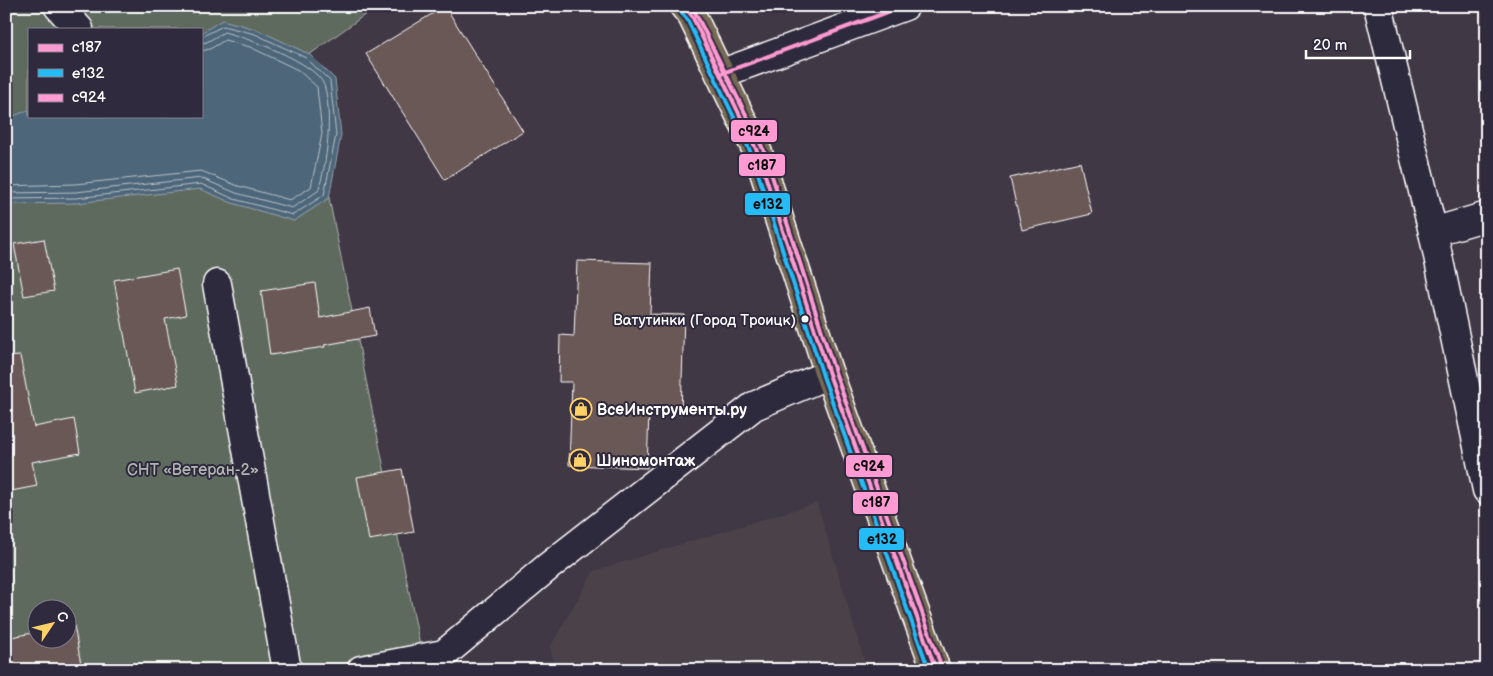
<svg xmlns="http://www.w3.org/2000/svg" width="1493" height="676" font-family="'Balsamiq Sans',sans-serif">
	<style>
		.built { fill: #4c424a }
		.green { fill: #5f6a5f; stroke: #afb4af; fill-rule: evenodd }
		.water { fill: #4e6679; stroke: #95a3af }
		.lines { fill: none; stroke-linecap: round; stroke-linejoin: round }
		.shore { stroke: #b8c2c9; stroke-width: 1 }
		.building { fill: #695957; stroke: #fff }
		.minor-casing { stroke: #fff; stroke-width: 31 }
		.major-casing { stroke: #fff; stroke-width: 31 }
		.minor { stroke: #2f2a3d; stroke-width: 28 }
		.major { stroke: #776a54; stroke-width: 28 }
		.bus-1-casing { stroke: #2f2a3d; stroke-width: 8 }
		.bus-2-casing { stroke: #2f2a3d; stroke-width: 8 }
		.bus-3-casing { stroke: #2f2a3d; stroke-width: 8 }
		.bus-1 { stroke: #ff9ad2; stroke-width: 4 }
		.bus-2 { stroke: #25bbf7; stroke-width: 4 }
		.bus-3 { stroke: #ff9ad2; stroke-width: 4 }
		.bus-dot { fill: #fff; stroke: #2f2a3d; stroke-width: 2 }
		.labels { text-anchor: middle; stroke-width: 4; stroke-linejoin: round; paint-order: stroke }
		.bus-label { font-size: 15px; fill: #fff; stroke: #2f2a3d; text-anchor: end }
		.poi-label { font-size: 16px; font-weight: bold; fill: #fff; stroke: #2f2a3d; text-anchor: start }
		.park-label { font-size: 16px; fill: #afb4af; stroke: #2f2a3d }
		.line-badge { stroke: #2f2a3d; stroke-width: 2 }
		.pale-badge-label { font-size: 14px; text-anchor: middle; font-weight: bold; fill: #111 }
	</style>
	<rect width="100%" height="100%" fill="#403845"/>
	<filter id="ink" filterUnits="userSpaceOnUse"><feTurbulence type="fractalNoise" baseFrequency=".02" numOctaves="2"/><feDisplacementMap in="SourceGraphic" scale="10" xChannelSelector="R" yChannelSelector="G"/><feConvolveMatrix kernelMatrix="1 2 1 2 8 2 1 2 1" color-interpolation-filters="sRGB"/></filter>
	<g filter="url(#ink)">
		<polygon class="built" points="817,503 867,670 556,670 550,647 594,571"/>
		<path class="green" d="M6 6H377L309 55 329 198 425 670H6ZM29 29H201V116H29ZM38 608H68V638H38Z"/>
		<polygon class="water" points="222,20 256,29 309,54 335,79 341,135 329,198 294,221 232,203 200,189 76,203 6,204 6,119 29,110 29,116 201,116 201,33"/>
		<g class="lines">
			<g class="shore">
				<polyline points="6,186 75,184 201,171 238,186 290,200 311,187 322,134 317,87 298,70 250,47 225,40 210,49 201,51"/>
				<path d="M6 193 76 192 201 178 236 193 292 208 318 191C327 166 333 111 324 85 316 62 247 38 224 32L207 42 201 43"/>
				<polyline points="6,199 76,198 201,184 234,199 293,215 324,195 336,135 330,81 306,58 255,34 223,26 201,37"/>
			</g>
		</g>
		<g class="building">
			<polygon points="445,6 523,131 445,180 366,54"/>
			<polygon points="1080,162 1092,214 1022,230 1010,178"/>
			<polygon points="44,239 54,291 24,296 14,244"/>
			<polygon points="577,261 652,263 650,314 684,315 681,414 649,412 647,468 569,465 572,382 559,382 560,335 574,336"/>
			<polygon points="177,269 186,315 165,319 178,385 135,393 114,280"/>
			<polygon points="315,283 320,318 370,308 375,336 324,345 325,347 270,355 261,291"/>
			<polygon points="20,356 34,427 74,419 80,453 32,462 37,486 6,492 6,357"/>
			<polygon points="402,469 414,532 369,540 357,477"/>
			<polygon points="74,625 82,670 6,670 6,638 38,632 38,638 68,638 68,626"/>
		</g>
		<g class="lines">
			<g class="minor-casing">
				<g id="minor">
					<polyline points="58,6 79,29"/>
					<polyline points="1378,6 1433,232 1487,490"/>
					<polyline points="720,74 905,6"/>
					<polyline points="1433,232 1487,216"/>
					<polyline points="217,284 287,670"/>
					<polyline points="361,670 444,654 549,566 754,406 829,374"/>
				</g>
			</g>
			<g class="major-casing">
				<polyline id="major" points="684,6 692,16 758,153 829,374 936,670"/>
			</g>
			<use href="#minor" class="minor"/>
			<use href="#major" class="major"/>
			<g class="bus-1-casing">
				<g id="bus-1">
					<polyline points="684,6 692,16 758,153 829,374 936,670"/>
					<polyline points="720,74 904,6"/>
				</g>
			</g>
			<g class="bus-2-casing">
				<polyline id="bus-2" points="679,10 687,19 752,155 823,376 929,670"/>
			</g>
			<g class="bus-3-casing">
				<polyline id="bus-3" points="692,6 764,151 835,372 942,668"/>
			</g>
			<use href="#bus-1" class="bus-1"/>
			<use href="#bus-2" class="bus-2"/>
			<use href="#bus-3" class="bus-3"/>
		</g>
	</g>
	<defs>
		<g id="shop-ring" transform="scale(1.125)"><circle r="9.5" fill="#2f2a3d" stroke="#ffd166" stroke-width="1.5"/><path d="M-5-2.5h2.3a2.7 3.5 0 0 1 5.4 0H5L5.5 6h-11ZM-1.5-2.5h3a1.5 2.3 0 0 0-3 0Z" fill="#ffd166"/></g>
	</defs>
	<g fill-rule="evenodd">
		<use href="#shop-ring" x="581" y="409"/>
		<use href="#shop-ring" x="580" y="460"/>
	</g>
	<circle class="bus-dot" cx="805" cy="319" r="4.5"/>
	<g class="labels">
		<g class="bus-label">
			<text x="796" y="325">Ватутинки (Город Троицк)</text>
		</g>
		<g class="poi-label">
			<text x="597" y="415">ВсеИнструменты.ру</text>
			<text x="596" y="466">Шиномонтаж</text>
		</g>
		<g class="park-label">
			<text x="193" y="475">СНТ «Ветеран-2»</text>
		</g>
	</g>
	<g class="line-badge">
		<rect x="730" y="119" width="48" height="24" rx="5" fill="#ff9ad2"/>
		<rect x="738" y="153" width="48" height="24" rx="5" fill="#ff9ad2"/>
		<rect x="744" y="192" width="47" height="24" rx="5" fill="#25bbf7"/>
		<rect x="845" y="454" width="48" height="24" rx="5" fill="#ff9ad2"/>
		<rect x="852" y="491" width="47" height="24" rx="5" fill="#ff9ad2"/>
		<rect x="858" y="527" width="47" height="24" rx="5" fill="#25bbf7"/>
	</g>
	<g class="pale-badge-label">
		<text x="754" y="136">с924</text>
		<text x="762" y="170">с187</text>
		<text x="768" y="209">е132</text>
		<text x="869" y="471">с924</text>
		<text x="876" y="507">с187</text>
		<text x="882" y="544">е132</text>
	</g>
	<rect width="1493" height="676" fill="none" stroke="#2f2a3d" stroke-width="25"/>
	<rect x="12" y="12" width="1468" height="651" fill="none" stroke="#fff" stroke-width="2" filter="url(#ink)"/>
	<rect x="28" y="28" width="175" height="90" fill="#2f2a3d" stroke="#827f8b"/>
	<rect x="38" y="44" width="25" height="8" fill="#ff9ad2" stroke="#827f8b"/>
	<text x="72" y="52" font-size="15" fill="#ffffff">с187</text>
	<rect x="38" y="69" width="25" height="8" fill="#25bbf7" stroke="#827f8b"/>
	<text x="72" y="78" font-size="15" fill="#ffffff">е132</text>
	<rect x="38" y="94" width="25" height="8" fill="#ff9ad2" stroke="#827f8b"/>
	<text x="72" y="102" font-size="15" fill="#ffffff">с924</text>
	<g transform="translate(52 624) rotate(55)"><circle r="24" fill="#2f2a3d" stroke="#827f8b"/>
	<path d="M0-4L9 19L0 12L-9 19Z" fill="#ffd166"/>
	<text y="-8" font-size="14" font-weight="bold" text-anchor="middle" fill="#ffffff">С</text>
	</g>
	<path d="M1306 50v8h104v-8" fill="none" stroke="#ffffff" stroke-width="2.5"/>
	<text x="1313" y="50" font-size="15" fill="#ffffff" stroke="#2f2a3d" stroke-width="4" paint-order="stroke">20 m</text>
</svg>
